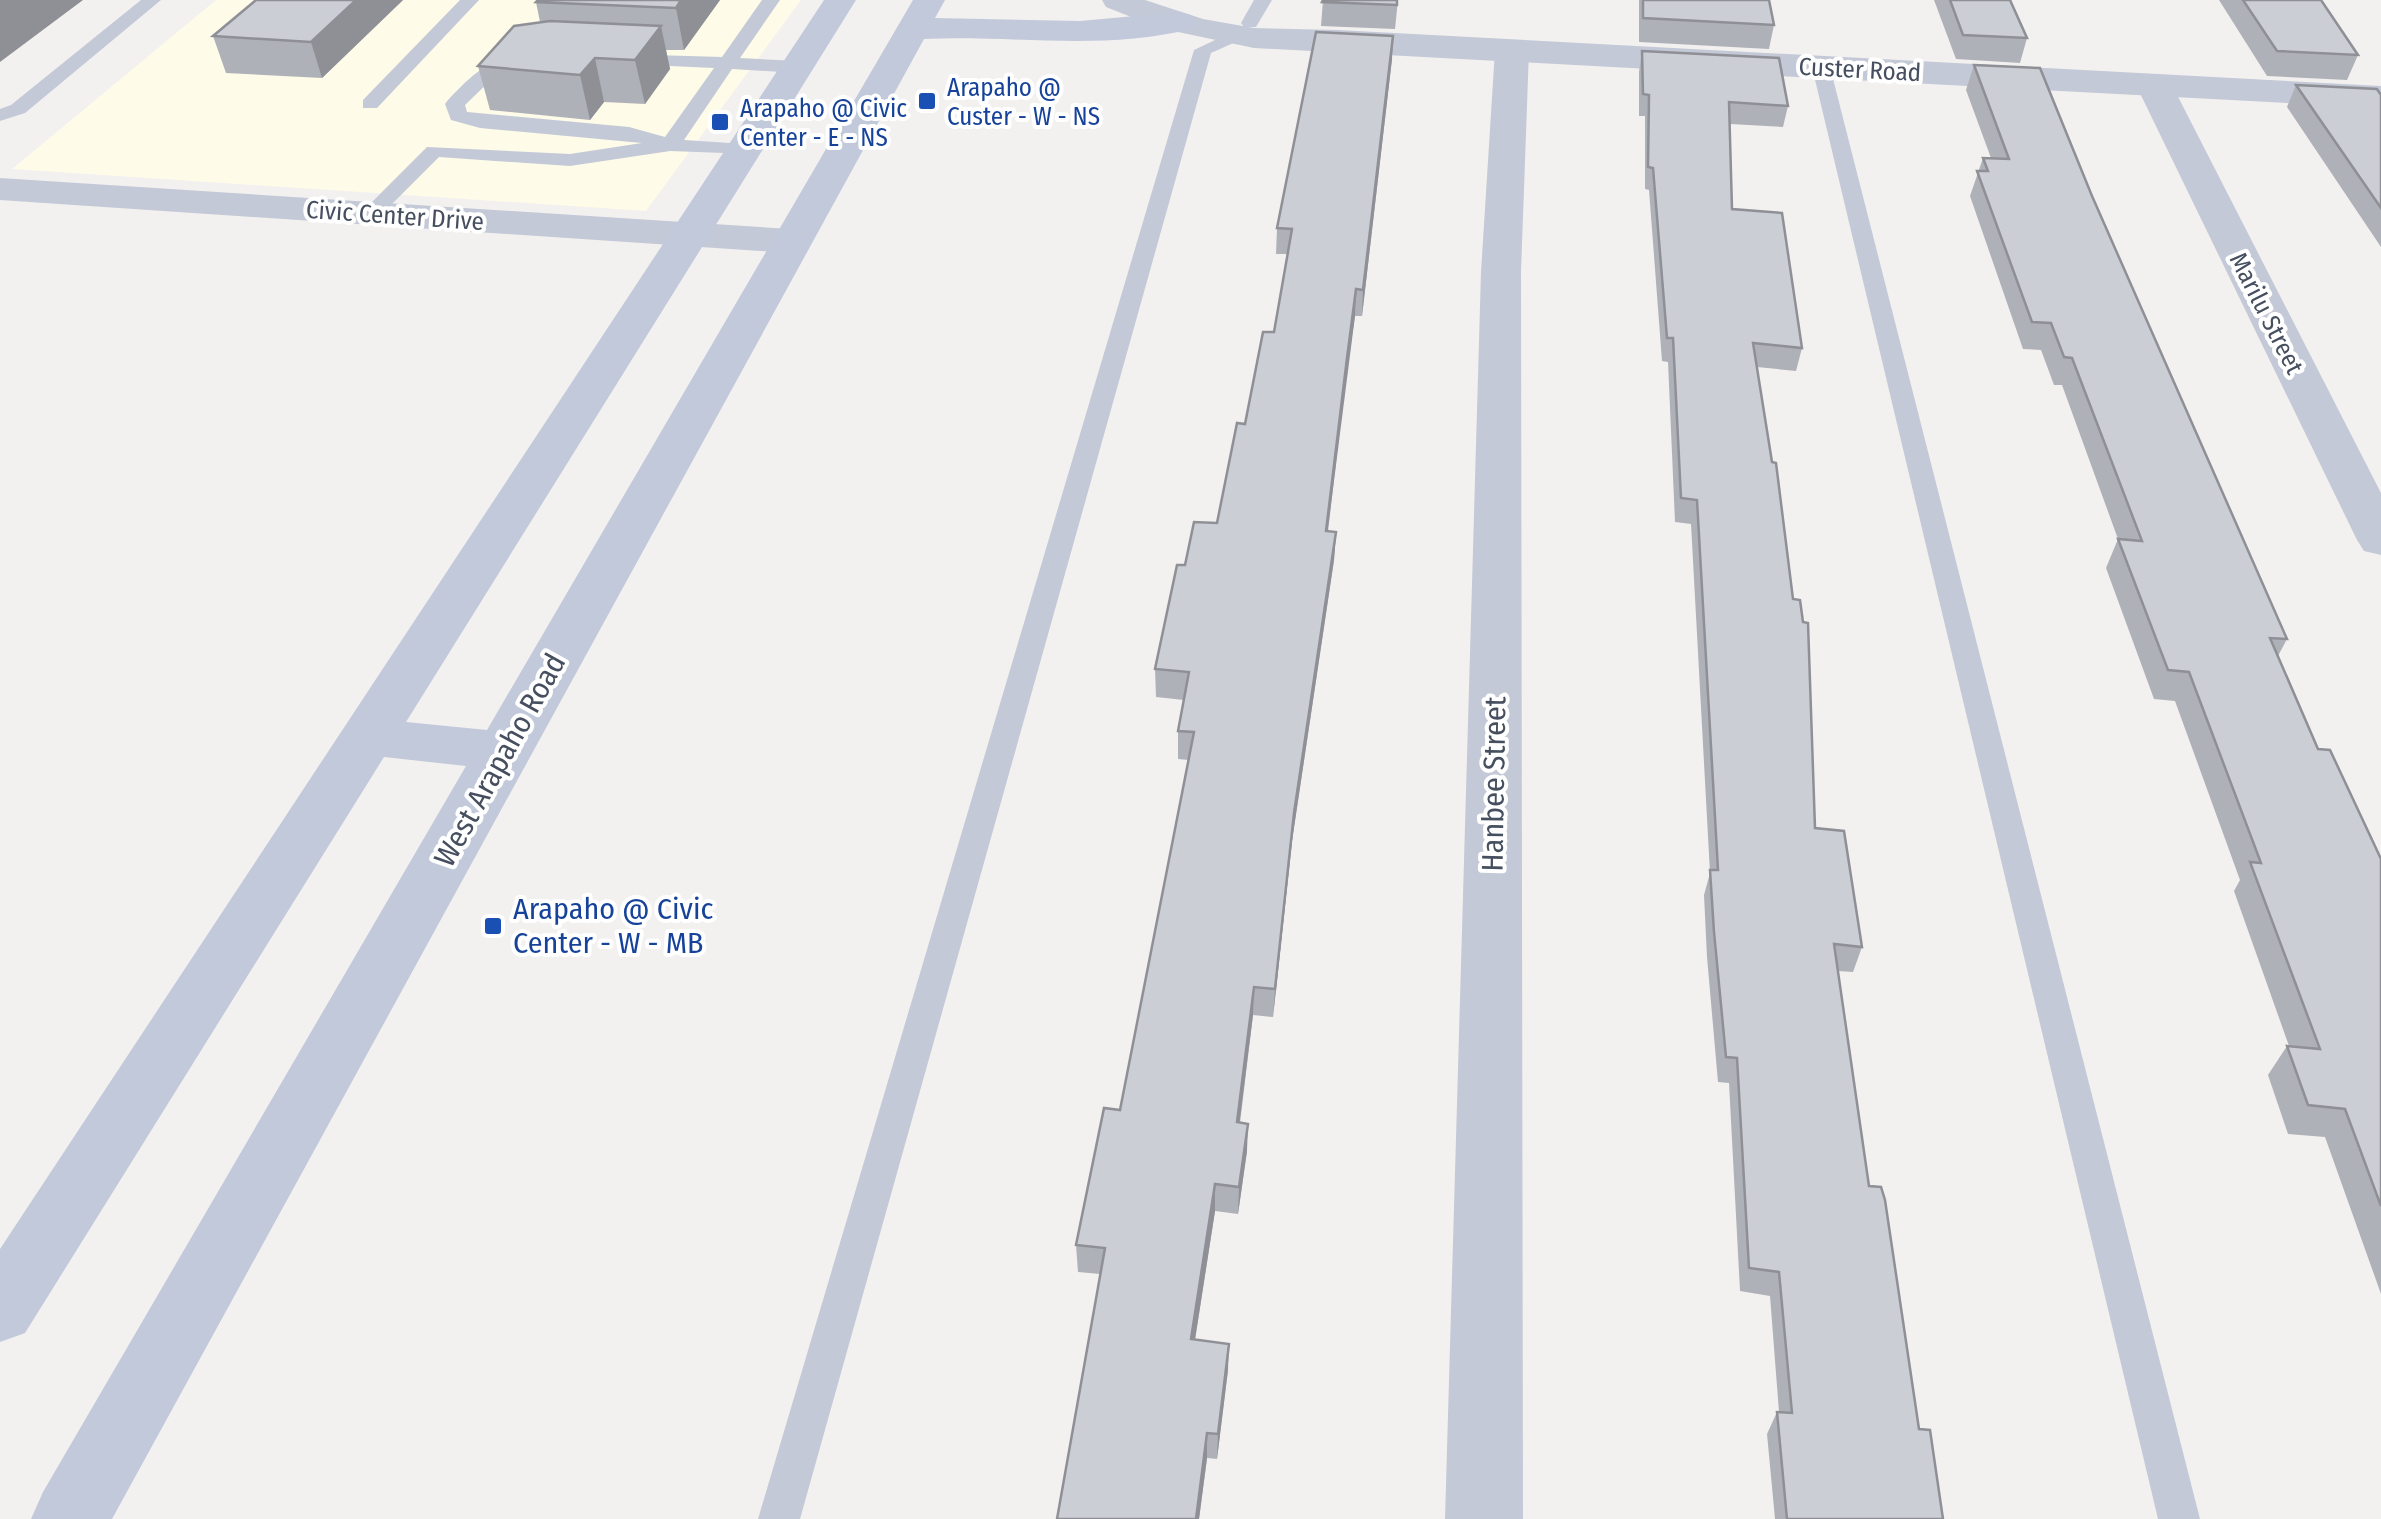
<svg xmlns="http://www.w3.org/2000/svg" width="2381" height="1519" font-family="'Fira Sans Condensed',sans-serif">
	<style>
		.commercial { fill: #fefbe9 }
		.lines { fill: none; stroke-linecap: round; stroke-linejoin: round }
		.service { fill: #c3c9d6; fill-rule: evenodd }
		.minor { fill: #c3c9d6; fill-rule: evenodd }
		.tertiary { fill: #c3c9d6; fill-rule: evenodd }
		.secondary { fill: #c1c9da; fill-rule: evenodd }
		.wall { fill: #afb1b8 }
		.shaded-wall { fill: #8f9096 }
		.building { fill: #ccced6; stroke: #8f9096; stroke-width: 2.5 }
		.transit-dot { fill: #1a4fb4; stroke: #fff; stroke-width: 4 }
		.labels { text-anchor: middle; stroke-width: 8; stroke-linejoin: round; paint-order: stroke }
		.far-street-label { font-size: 25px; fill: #464f5f; stroke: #fff }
		.far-transit-label { font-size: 25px; fill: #164399; stroke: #fff; text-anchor: start }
		.street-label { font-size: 30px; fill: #464f5f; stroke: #fff }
		.transit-label { font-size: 30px; fill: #164399; stroke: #fff; text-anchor: start }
	</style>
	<rect width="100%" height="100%" fill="#f3f0f0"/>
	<polygon class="commercial" points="216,0 801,0 646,211 12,169"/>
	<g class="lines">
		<g class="service">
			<polygon points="141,0 161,0 25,113 0,121 0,109 11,105"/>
			<polygon points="460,0 479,0 377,108 363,108 363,100"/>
			<path d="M762 0H780L740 58 798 61 807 67 798 73 732 69 684 140 745 144 755 150 752 154 670 151 570 166 439 157 379 217 372 219 361 213 427 147 570 154 642 143 480 128 451 120 445 104 448 100C469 78 486 61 516 54L525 60 496 75 465 105 467 112 629 127 665 137 714 68 626 64 619 62V54L722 57Z"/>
			<polygon points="1254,0 1272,0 1256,27 1244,27 1241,23"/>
			<polygon points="1234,31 1240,32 1240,40 1211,53 800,1519 758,1519 1194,50"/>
			<polygon points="1821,61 1830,67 2200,1519 2158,1519 1812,67"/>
		</g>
		<g class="minor">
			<polygon points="1512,40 1524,43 1529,50 1521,272 1523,1519 1445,1519 1481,272 1495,50 1500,43"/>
			<polygon points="2154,74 2166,78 2172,85 2381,493 2381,555 2364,551 2357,540 2136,85 2142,78"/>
			<polygon points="0,178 790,229 804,233 810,241 804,249 790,253 0,200"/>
		</g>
		<polygon class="tertiary" points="1102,0 1145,0 1203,19 1254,28 1338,30 2381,86 2381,108 1254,48 1159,28 1106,7"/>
		<path class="secondary" d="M824 0H856L406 722 487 730 913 0H945L935 18 1080 21 1179 12 1191 15 1196 22 1191 29C1103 51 1013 35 924 39L112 1519H31L43 1492 466 766 384 757 25 1333 0 1342V1249Z"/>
	</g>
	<g class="wall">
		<polygon points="256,0 403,0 322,78 226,73 213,36"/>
		<polygon points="538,0 720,0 684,50 666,50 670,69 645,104 604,102 590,120 490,110 478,66 540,22 536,2"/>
		<polygon points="1323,0 1398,0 1395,29 1321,26"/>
		<polygon points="1639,0 1769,0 1774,25 1769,49 1639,42"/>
		<polygon points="1934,0 2010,0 2027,38 2020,63 1956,59"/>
		<polygon points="2219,0 2321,0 2358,55 2347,80 2267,76"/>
		<polygon points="1642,51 1788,106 1783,127 1730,124 1732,209 1802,348 1796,371 1757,367 1815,828 1862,947 1853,972 1838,971 1869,1186 1919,1429 1943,1519 1775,1519 1767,1434 1777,1412 1779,1412 1770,1296 1740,1291 1729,1083 1718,1082 1707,957 1704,895 1710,873 1691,524 1675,522 1668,362 1662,361 1649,190 1645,189 1645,116 1639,116 1639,72"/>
		<polygon points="1392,59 1362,316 1355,316 1345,384 1328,532 1336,532 1334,560 1292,841 1273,1017 1253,1015 1240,1123 1247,1151 1238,1214 1215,1211 1195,1340 1228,1370 1217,1459 1207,1458 1199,1519 1057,1519 1100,1274 1078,1272 1076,1245 1120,1110 1189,760 1178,759 1178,731 1184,700 1156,697 1155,669 1185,565 1217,523 1245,424 1274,332 1288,254 1276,254 1277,228"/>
		<polygon points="1974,65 2092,196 2287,639 2278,656 2318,749 2381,859 2381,1294 2325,1137 2288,1134 2268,1075 2287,1046 2289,1046 2234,891 2240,880 2175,701 2154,699 2106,568 2118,539 2062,385 2054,385 2041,350 2023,349 1970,196 1983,158 1991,158 1966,90"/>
		<polygon points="2296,85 2381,95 2381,247 2287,107"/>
	</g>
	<g class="shaded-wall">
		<polygon points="0,0 83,0 0,62"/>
		<polygon points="356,0 403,0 322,78 311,42"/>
		<polygon points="681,0 720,0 684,50 676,8"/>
		<polygon points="661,26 670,69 645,104 635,60"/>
		<polygon points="1393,36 1392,59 1362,316 1363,290"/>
		<polygon points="595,58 604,102 590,120 580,75"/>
		<polygon points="1356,289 1355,316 1324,559 1326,531 1347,358"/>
		<polygon points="1336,532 1334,560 1292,841 1273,1017 1275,989 1294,813"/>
		<polygon points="1254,987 1253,1015 1236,1150 1237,1122"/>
		<polygon points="1248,1124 1247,1151 1238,1214 1239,1187"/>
		<polygon points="1215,1184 1215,1211 1191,1365 1191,1339"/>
		<polygon points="1229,1344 1228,1370 1217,1459 1218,1434"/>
		<polygon points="1207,1433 1207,1458 1199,1519 1196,1519"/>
	</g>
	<g class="building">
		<polygon points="256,0 356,0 311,42 213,36"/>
		<polygon points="538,0 681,0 676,8 536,2"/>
		<polygon points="1323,0 1397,0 1397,5 1322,2"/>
		<polygon points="1643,0 1769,0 1774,25 1643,18"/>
		<polygon points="1950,0 2010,0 2027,38 1963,35"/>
		<polygon points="2243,0 2321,0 2358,55 2277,51"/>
		<polygon points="550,21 661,26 635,60 595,58 580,75 478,66 514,26"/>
		<polygon points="1316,32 1393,36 1363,290 1356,289 1347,358 1326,531 1336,532 1294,813 1275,989 1254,987 1237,1122 1248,1124 1239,1187 1215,1184 1191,1339 1229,1344 1218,1434 1207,1433 1196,1519 1057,1519 1105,1248 1076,1245 1104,1108 1120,1110 1194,732 1178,731 1189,672 1155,669 1177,565 1185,565 1194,522 1217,523 1237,423 1245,424 1263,332 1274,332 1292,229 1277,228"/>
		<polygon points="1642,51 1779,58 1788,106 1729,102 1732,209 1782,213 1802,348 1753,343 1772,462 1776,463 1793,599 1800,600 1803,622 1808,623 1815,828 1844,831 1862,947 1834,944 1869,1186 1881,1187 1885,1200 1919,1429 1930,1430 1943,1519 1787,1519 1777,1412 1792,1413 1779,1272 1749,1268 1737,1058 1726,1057 1714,932 1710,870 1718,870 1697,500 1681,498 1673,338 1667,338 1653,168 1648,167 1649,95 1643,94"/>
		<polygon points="1974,65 2040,68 2092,196 2287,639 2270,638 2318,749 2330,750 2381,859 2381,1206 2345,1109 2308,1105 2287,1046 2320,1049 2250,862 2261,863 2189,672 2168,670 2118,539 2142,541 2072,358 2064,357 2051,323 2032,322 1977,171 1988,171 1983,158 2009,159"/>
		<polygon points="2296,85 2377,89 2381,95 2381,208"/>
	</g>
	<g class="transit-dot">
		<rect x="917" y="91" width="20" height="20" rx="5"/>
		<rect x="710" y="112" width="20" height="20" rx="5"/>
		<rect x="483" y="916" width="20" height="20" rx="5"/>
	</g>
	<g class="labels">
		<g class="far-street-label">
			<text transform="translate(1860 69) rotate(3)" y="9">Custer Road</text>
			<text transform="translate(395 215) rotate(4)" y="9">Civic Center Drive</text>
			<text transform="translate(2267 313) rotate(63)" y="9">Marilu Street</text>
		</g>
		<g class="far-transit-label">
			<text x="947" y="96">Arapaho @<tspan x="947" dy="29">Custer - W - NS</tspan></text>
			<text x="740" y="117">Arapaho @ Civic<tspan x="740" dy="29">Center - E - NS</tspan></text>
		</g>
		<g class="street-label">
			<text transform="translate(500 760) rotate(-61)" y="10">West Arapaho Road</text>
			<text transform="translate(1494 784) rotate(-89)" y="10">Hanbee Street</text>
		</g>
		<g class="transit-label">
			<text x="513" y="919">Arapaho @ Civic<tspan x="513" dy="34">Center - W - MB</tspan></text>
		</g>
	</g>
</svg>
